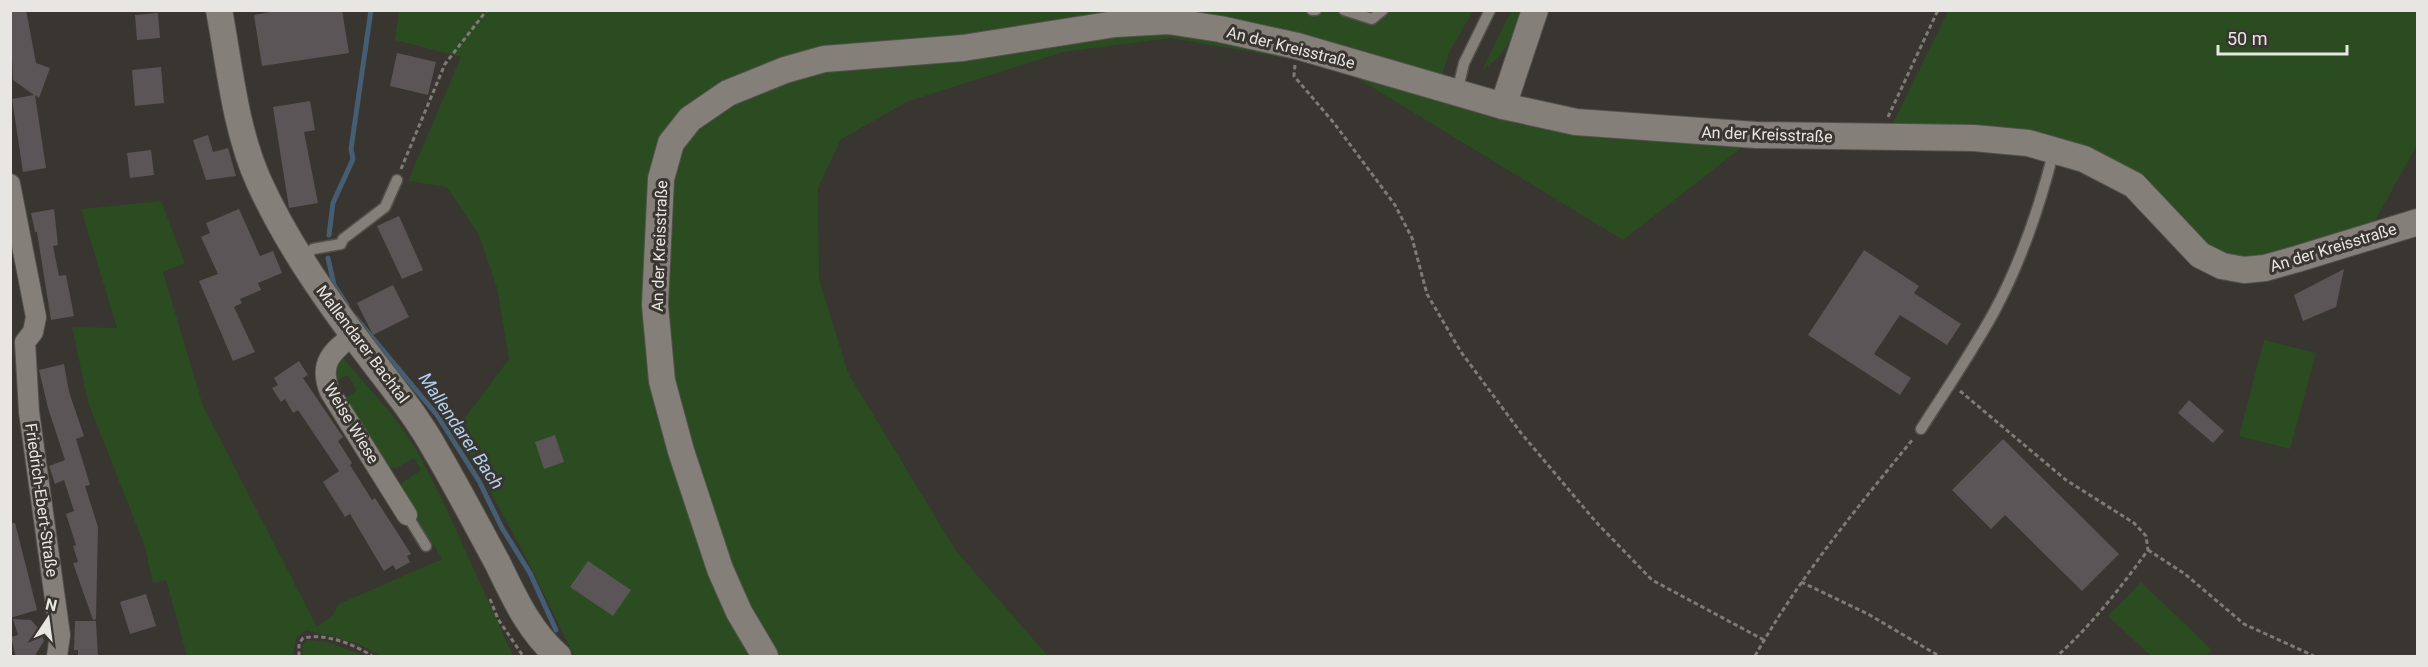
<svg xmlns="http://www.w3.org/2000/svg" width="2428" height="667" font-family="Roboto,sans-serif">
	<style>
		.green { fill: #2a4c20 }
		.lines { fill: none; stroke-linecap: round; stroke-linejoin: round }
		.stream { stroke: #465e73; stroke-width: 5 }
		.building { fill: #5c5558 }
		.service-casing { stroke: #54514d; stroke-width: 13 }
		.minor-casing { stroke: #54514d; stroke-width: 22 }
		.tertiary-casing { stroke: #54514d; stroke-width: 28 }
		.path { stroke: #7e7b76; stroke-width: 3; stroke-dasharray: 4.5 3; stroke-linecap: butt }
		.service { stroke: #847f79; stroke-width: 10 }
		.minor { stroke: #847f79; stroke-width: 20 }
		.tertiary { stroke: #847f79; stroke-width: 26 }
		.labels { text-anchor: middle; stroke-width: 6; stroke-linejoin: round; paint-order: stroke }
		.street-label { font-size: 16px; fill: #e8e6e2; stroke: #393530 }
		.water-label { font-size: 18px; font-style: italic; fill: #b1d1f4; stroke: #393530 }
	</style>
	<rect width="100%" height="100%" fill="#393530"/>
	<g class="green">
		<polygon points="399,10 1473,11 1449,53 1434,100 1609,139 1745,145 1623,240 1339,67 1170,38 1063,52 909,101 841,139 818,188 819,279 848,373 956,551 1048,656 574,656 525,555 456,430 509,359 497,288 479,235 447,187 408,181 461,57 395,40"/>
		<path d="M1511 11H1526C1514 33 1505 57 1482 70Z"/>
		<polygon points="1948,11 2417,11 2417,145 2372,226 2258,261 2214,255 2126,172 1890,129"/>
		<polygon points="161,201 185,263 163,272 203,406 317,627 332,616 339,604 442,559 400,491 402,483 421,470 414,458 396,468 387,468 344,404 346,398 357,390 347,375 335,382 333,373 339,361 343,358 394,417 416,449 442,499 513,656 382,656 356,643 306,630 296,638 293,656 187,656 166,580 153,583 145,547 88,402 72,327 117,328 81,209"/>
		<polygon points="2264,340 2316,353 2290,449 2239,436"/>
		<polygon points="2141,582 2212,650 2206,656 2151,656 2108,616"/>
		<polygon points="308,640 327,642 365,656 302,656 303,645"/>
	</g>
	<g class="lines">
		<g class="stream">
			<polyline points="329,235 333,203 353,159 351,149 371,10"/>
			<polyline points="328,258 334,285 347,305"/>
			<polyline points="356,318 437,415 479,481 502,528 530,573 556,630"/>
		</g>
	</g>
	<g class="building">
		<polygon points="10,10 26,10 36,63 50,68 39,98 35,95 46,168 23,172 12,99 34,95 13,80"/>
		<polygon points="281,10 342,10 349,53 262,66 254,15"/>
		<polygon points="158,13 160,38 137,40 135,15"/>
		<polygon points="397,53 436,62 428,95 390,86"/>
		<polygon points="161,67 164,103 135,106 132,70"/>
		<polygon points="310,101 315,130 304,132 318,203 289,208 273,107"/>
		<polygon points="208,135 213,152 228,148 236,176 206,180 193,140"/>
		<polygon points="151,150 154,175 130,178 127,153"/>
		<polygon points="54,209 58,245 53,246 59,276 66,275 74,316 51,320 37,232 35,232 31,213"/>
		<polygon points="239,209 260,256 273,251 282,273 258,283 261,290 240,299 242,303 234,307 255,352 233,361 199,281 218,274 201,237 210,233 206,223"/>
		<polygon points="399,216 423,270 402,279 377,226"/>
		<polygon points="1864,250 1919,286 1914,293 1961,324 1947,345 1900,315 1874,354 1911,378 1900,395 1808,335"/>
		<polygon points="2344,269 2336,307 2303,321 2294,295"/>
		<polygon points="393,285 409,317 373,335 357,303"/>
		<polygon points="299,361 308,375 303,378 343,437 338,441 352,463 350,465 372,500 375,498 411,554 407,556 410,562 396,570 393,565 384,571 350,514 345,517 323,482 339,471 298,410 293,413 285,399 281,402 272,388 278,385 274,378"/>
		<polygon points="64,364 69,392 84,436 76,439 90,485 85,486 98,527 96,619 93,620 73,563 78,562 73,546 76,545 66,514 74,511 64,480 55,484 49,466 65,460 48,408 39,370"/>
		<polygon points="2189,400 2224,431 2213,443 2178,413"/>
		<polygon points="555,435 564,462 544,469 535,442"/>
		<polygon points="2003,439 2119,554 2082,591 2005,515 1991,529 1952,490"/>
		<polygon points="10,523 15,523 37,610 10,618"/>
		<polygon points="588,561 631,590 613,616 570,587"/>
		<polygon points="146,594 156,626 130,634 120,602"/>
		<polygon points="13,619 31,620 40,630 44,641 34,657 16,657 11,637 18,635"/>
		<polygon points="75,621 96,621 98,657 78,657 78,650 74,650"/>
	</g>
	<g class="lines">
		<g class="service-casing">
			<g id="service">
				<polyline points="1312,10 1316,10"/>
				<polyline points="1344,10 1372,19 1383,10"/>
				<polyline points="1457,92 1464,63 1490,10"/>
				<polyline points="302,259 313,249 341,244 343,239 385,207 397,180"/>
				<path d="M1921 429C1946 390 1972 352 1994 312 2021 262 2040 206 2054 150"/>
				<polyline points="407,515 426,546"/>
			</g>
		</g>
		<g class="minor-casing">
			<g id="minor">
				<polyline points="10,184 36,317 33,332 25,342 29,412 60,635 57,656"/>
				<path d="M353 335C332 352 318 363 330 392L407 515"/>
			</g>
		</g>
		<g class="tertiary-casing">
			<g id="tertiary">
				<path d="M219 10C230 68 235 129 259 182 285 239 320 290 357 340 384 377 414 411 436 451 457 487 477 525 497 562 514 597 529 631 558 656"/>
				<polyline points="1503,106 1535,10"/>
				<polyline points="765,656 739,612 720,569 681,451 662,381 655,305 661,179 671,143 690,119 728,93 785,70 824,59 963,48 1115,24 1168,21 1220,29 1297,46 1503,106 1576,122 1756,135 1974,138 2028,143 2084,159 2134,185 2200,255 2222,266 2244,270 2265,268 2297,259 2418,222"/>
			</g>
		</g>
		<g class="path">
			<polyline points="1295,65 1294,76 1334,123 1395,205 1412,238 1427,294 1461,352 1521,433 1596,522 1652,580 1764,640"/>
			<polyline points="1888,117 1938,10"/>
			<polyline points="401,169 445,64 487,10"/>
			<path d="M1960 391 2066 480 2134 523 2146 536 2148 550C2121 587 2091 626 2057 656"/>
			<polyline points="2148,550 2185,574 2244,624 2314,656"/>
			<polyline points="1801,582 1868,614 1939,656"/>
			<polyline points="490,599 498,619 523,656"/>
			<path d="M299 656V644L303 638C325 633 354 644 372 656"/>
			<path d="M1755 656C1799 578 1856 509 1913 439"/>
		</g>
		<use href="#service" class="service"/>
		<use href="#minor" class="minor"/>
		<use href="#tertiary" class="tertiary"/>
	</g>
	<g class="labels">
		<g class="street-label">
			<text transform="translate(1291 47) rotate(14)" y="6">An der Kreisstraße</text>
			<text transform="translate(1767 134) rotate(2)" y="6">An der Kreisstraße</text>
			<text transform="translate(659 246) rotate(-88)" y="6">An der Kreisstraße</text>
			<text transform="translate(2333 247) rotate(-17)" y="6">An der Kreisstraße</text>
			<text transform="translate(363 344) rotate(53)" y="6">Mallendarer Bachtal</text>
			<text transform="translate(352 423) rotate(59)" y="6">Weise Wiese</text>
			<text transform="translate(42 500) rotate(82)" y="6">Friedrich-Ebert-Straße</text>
		</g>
		<g class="water-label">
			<text transform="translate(461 431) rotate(56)" y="6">Mallendarer Bach</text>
		</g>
	</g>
	<rect width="2428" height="667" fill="none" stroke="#e8e6e2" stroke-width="24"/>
	<g transform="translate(48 619) rotate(13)" stroke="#393530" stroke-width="4.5" paint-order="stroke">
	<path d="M0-4.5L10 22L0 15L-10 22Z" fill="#e8e6e2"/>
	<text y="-9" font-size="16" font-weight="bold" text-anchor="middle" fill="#e8e6e2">N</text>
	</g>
	<path d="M2218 45v9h129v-9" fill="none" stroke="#e8e6e2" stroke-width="3"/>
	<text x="2227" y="45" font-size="18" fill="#e8e6e2" stroke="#393530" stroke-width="4.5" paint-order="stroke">50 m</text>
</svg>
